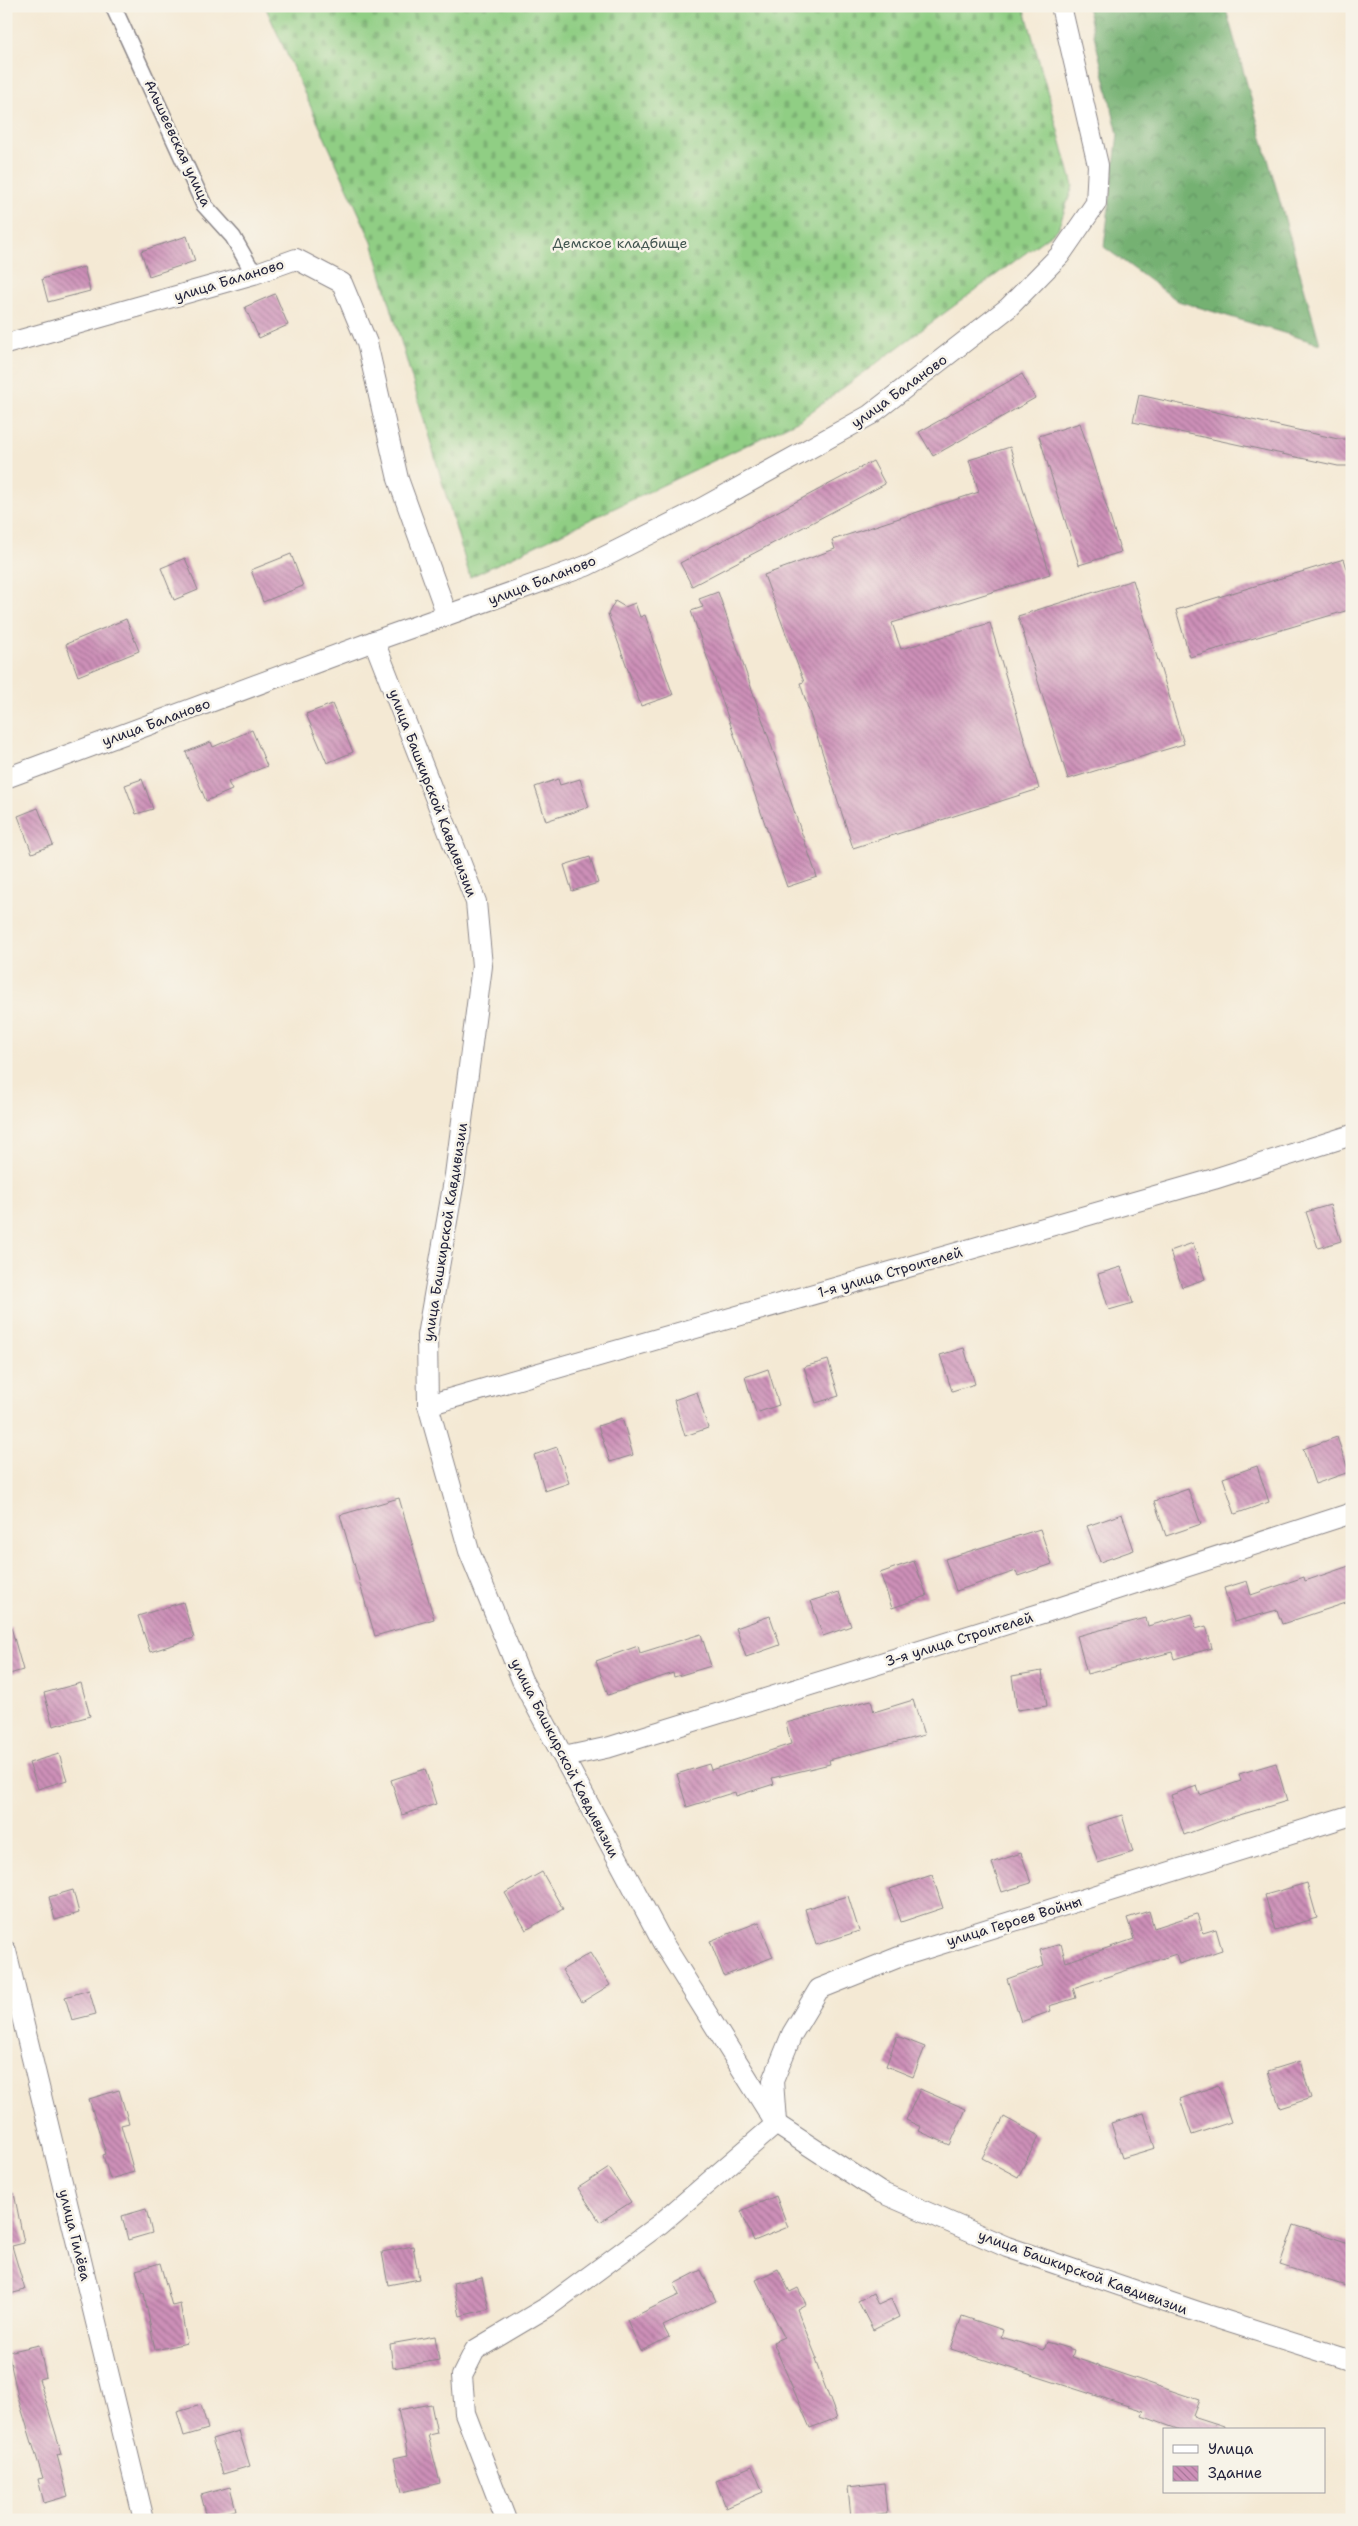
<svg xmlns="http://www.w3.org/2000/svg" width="1358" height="2526" font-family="'Shantell Sans',sans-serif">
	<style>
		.forest { fill: url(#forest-crowns); stroke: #4b6a56 }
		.cemetery { fill: url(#cemetery-stones); stroke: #597860 }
		.building { fill: url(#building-back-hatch) }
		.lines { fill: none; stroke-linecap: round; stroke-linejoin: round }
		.pedestrian-casing { stroke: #8b8688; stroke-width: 18 }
		.minor-casing { stroke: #8b8688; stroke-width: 22 }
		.pedestrian { stroke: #fff; stroke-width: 15 }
		.minor { stroke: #fff; stroke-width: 20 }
		.labels { text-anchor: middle; stroke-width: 5; stroke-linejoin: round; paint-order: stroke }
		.street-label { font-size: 14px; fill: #22223b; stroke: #f7f3e8 }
		.park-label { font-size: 14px; fill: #435651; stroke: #f7f3e8 }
	</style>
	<defs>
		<pattern id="forest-crowns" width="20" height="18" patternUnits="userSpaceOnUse" patternTransform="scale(1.25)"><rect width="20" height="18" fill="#74b172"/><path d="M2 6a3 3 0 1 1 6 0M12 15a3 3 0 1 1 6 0" fill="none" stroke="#5f905f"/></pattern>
		<pattern id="cemetery-stones" width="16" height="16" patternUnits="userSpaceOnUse" patternTransform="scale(1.25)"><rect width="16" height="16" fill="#90ce84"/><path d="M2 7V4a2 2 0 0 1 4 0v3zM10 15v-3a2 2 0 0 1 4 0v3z" fill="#7cb173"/></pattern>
		<pattern id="building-back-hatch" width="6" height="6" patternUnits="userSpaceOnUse" patternTransform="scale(1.25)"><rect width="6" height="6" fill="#cd90b8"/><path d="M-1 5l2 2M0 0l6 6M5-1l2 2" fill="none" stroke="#a67597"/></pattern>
	</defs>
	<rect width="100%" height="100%" fill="#f7f3e8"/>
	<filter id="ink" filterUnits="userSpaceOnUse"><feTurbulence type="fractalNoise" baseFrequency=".02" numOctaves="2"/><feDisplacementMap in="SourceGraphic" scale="10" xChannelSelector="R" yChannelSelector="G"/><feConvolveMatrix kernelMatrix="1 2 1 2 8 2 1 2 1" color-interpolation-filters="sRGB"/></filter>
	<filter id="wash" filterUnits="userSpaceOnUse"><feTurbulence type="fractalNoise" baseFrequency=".0096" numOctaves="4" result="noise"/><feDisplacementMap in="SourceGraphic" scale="20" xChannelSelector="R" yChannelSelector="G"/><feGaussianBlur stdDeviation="1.12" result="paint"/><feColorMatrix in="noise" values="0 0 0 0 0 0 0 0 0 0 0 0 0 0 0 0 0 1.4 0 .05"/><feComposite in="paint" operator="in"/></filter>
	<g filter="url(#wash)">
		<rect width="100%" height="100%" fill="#f4e9d4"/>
		<polygon class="forest" points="1087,6 1225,6 1320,344 1178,301 1104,247 1118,134"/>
		<polygon class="cemetery" points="265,6 1024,6 1073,186 1058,229 801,419 470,577 372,242"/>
		<g id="blocks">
			<g class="building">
				<polygon points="187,236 195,261 149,276 141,251"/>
				<polygon points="84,267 90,291 48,302 42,279"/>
				<polygon points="275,294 288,325 259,338 245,307"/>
				<polygon points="1022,374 1035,398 933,456 919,432"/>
				<polygon points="1139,395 1338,439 1352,439 1352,466 1338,466 1133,422"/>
				<polygon points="1080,423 1121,552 1079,565 1039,436"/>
				<polygon points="1010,447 1050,574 892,623 901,649 990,623 1039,789 853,848 800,683 804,682 764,575 835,549 832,540 979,492 969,460"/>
				<polygon points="873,461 885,484 692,586 680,563"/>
				<polygon points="291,554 303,586 263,602 251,570"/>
				<polygon points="185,558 198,590 174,600 161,568"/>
				<polygon points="1344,559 1352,584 1352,609 1190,657 1176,610"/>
				<polygon points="1133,580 1184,744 1068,779 1018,616"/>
				<polygon points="718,592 817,877 787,887 691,611 703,607 699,599"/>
				<polygon points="615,601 625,607 635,603 640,617 645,615 673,695 641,706 608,614"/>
				<polygon points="126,619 139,651 78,676 66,644"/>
				<polygon points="332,704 353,752 327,763 306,714"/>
				<polygon points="252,730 267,766 228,782 232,790 206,801 186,752 211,742 213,747"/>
				<polygon points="142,779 153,809 136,814 125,785"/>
				<polygon points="558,779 560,785 580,779 589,807 546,821 535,787"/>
				<polygon points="38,808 53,845 32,853 18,816"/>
				<polygon points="590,857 598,883 572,891 564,865"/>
				<polygon points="1330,1205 1341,1241 1318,1248 1306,1212"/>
				<polygon points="1193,1243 1205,1279 1182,1287 1170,1251"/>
				<polygon points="1121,1267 1133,1303 1109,1310 1098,1274"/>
				<polygon points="964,1348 975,1384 952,1391 940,1355"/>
				<polygon points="828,1360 839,1396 816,1403 804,1367"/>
				<polygon points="768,1369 779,1405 756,1413 745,1377"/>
				<polygon points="697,1392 708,1428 685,1436 674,1400"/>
				<polygon points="622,1418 633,1455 610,1462 598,1426"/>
				<polygon points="1337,1437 1349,1472 1315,1484 1303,1449"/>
				<polygon points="557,1447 569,1483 545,1491 534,1455"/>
				<polygon points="1257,1466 1269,1502 1235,1514 1223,1478"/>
				<polygon points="1188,1489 1201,1524 1166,1536 1154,1501"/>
				<polygon points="399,1498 434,1619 375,1636 340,1515"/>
				<polygon points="1122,1514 1134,1550 1100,1562 1087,1526"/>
				<polygon points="1040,1529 1052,1564 1018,1576 1016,1571 956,1591 945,1559"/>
				<polygon points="914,1561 927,1596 892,1608 880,1573"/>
				<polygon points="1352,1565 1352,1601 1282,1624 1277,1610 1234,1622 1224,1588 1247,1581 1251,1595 1304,1577 1305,1581"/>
				<polygon points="839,1592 851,1626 823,1636 811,1601"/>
				<polygon points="183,1602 194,1638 150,1652 138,1616"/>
				<polygon points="1192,1614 1196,1629 1206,1626 1212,1648 1174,1659 1172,1652 1087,1674 1077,1636 1146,1618 1148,1626"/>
				<polygon points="770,1616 780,1645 746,1657 736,1628"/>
				<polygon points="11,1627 23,1670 6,1675 6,1628"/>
				<polygon points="701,1634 711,1666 674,1677 673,1673 608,1695 596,1661 638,1646 640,1653"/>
				<polygon points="1042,1671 1047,1706 1017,1710 1012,1676"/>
				<polygon points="81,1683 90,1716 53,1726 44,1693"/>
				<polygon points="871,1700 874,1712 913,1700 924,1735 829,1760 830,1764 772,1778 774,1784 736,1796 735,1792 687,1807 677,1774 709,1764 711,1770 791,1744 786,1723"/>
				<polygon points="59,1754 67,1780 38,1789 29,1763"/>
				<polygon points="1276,1763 1287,1801 1226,1819 1184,1835 1171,1795 1197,1786 1200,1795 1241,1781 1239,1774"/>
				<polygon points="425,1769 436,1804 402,1815 391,1780"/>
				<polygon points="1122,1815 1133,1852 1098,1863 1086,1826"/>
				<polygon points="1021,1853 1031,1883 1002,1892 992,1863"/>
				<polygon points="542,1872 563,1909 526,1930 505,1893"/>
				<polygon points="932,1875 943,1908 901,1922 890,1889"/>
				<polygon points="1307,1883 1317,1918 1275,1930 1265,1895"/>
				<polygon points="73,1890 79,1913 55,1920 49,1897"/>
				<polygon points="848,1896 859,1931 816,1945 805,1909"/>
				<polygon points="1149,1911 1154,1928 1197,1914 1203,1933 1216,1929 1222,1950 1179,1964 1176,1954 1073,1988 1076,1998 1049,2006 1051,2011 1021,2022 1007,1979 1044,1966 1040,1950 1061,1944 1066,1962 1134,1939 1127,1918"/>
				<polygon points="759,1922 773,1957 724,1976 710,1941"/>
				<polygon points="590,1953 610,1985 582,2002 562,1970"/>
				<polygon points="89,1990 96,2014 72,2020 65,1997"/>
				<polygon points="897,2036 925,2047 913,2077 886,2066"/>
				<polygon points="1300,2061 1311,2098 1280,2108 1268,2071"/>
				<polygon points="1218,2085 1231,2122 1192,2135 1180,2099"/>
				<polygon points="920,2089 966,2109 950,2145 919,2131 921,2127 906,2120"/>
				<polygon points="119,2090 129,2123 121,2125 134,2172 110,2179 103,2155 106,2154 89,2099"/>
				<polygon points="1144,2113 1155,2148 1122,2158 1111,2123"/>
				<polygon points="1004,2117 1039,2136 1018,2177 982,2158"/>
				<polygon points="609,2168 631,2202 600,2222 578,2188"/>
				<polygon points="6,2193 14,2193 24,2243 12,2246 25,2290 6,2295"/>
				<polygon points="776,2196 788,2227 754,2241 741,2211"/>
				<polygon points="146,2209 152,2233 128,2240 122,2216"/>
				<polygon points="1294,2225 1352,2244 1352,2288 1280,2265"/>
				<polygon points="413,2246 419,2279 388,2285 382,2252"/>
				<polygon points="160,2263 172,2306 180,2304 187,2343 155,2350 144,2293 143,2294 136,2270"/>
				<polygon points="778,2269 790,2292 798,2288 806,2304 797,2309 817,2359 815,2360 837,2418 810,2428 773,2342 784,2337 756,2280"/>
				<polygon points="701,2270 716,2301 663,2326 669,2337 641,2351 627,2320 679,2295 674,2284"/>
				<polygon points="482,2277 489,2309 460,2316 453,2283"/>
				<polygon points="873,2293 878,2305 891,2299 899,2317 873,2330 858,2301"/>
				<polygon points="962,2316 1003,2330 1001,2337 1044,2350 1047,2342 1074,2350 1072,2357 1199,2400 1193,2416 1224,2426 1223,2430 1180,2430 1142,2416 1144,2411 951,2349"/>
				<polygon points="435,2336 439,2360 393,2368 390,2344"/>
				<polygon points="39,2345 46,2377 39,2379 62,2454 57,2455 68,2496 44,2503 38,2479 43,2478 19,2401 8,2352"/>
				<polygon points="431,2404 437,2433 428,2435 440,2483 402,2492 394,2458 408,2455 398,2410"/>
				<polygon points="201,2405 208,2429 184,2436 177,2412"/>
				<polygon points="239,2431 250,2466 223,2474 212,2439"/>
				<polygon points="752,2466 763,2492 726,2508 716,2481"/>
				<polygon points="884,2483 887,2514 851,2518 848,2487"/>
				<polygon points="230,2487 236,2510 207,2518 201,2495"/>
			</g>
		</g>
	</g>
	<g filter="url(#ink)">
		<use href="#blocks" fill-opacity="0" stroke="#8b8688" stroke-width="1"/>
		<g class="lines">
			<g class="pedestrian-casing">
				<polyline id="pedestrian" points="113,6 204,205 233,237 254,274"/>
			</g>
			<g class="minor-casing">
				<g id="minor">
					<polyline points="6,344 254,274 296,259 342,283 367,343 398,479 447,615"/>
					<polyline points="374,641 476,902 482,966 455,1175 427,1336 428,1405 469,1551 522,1680 663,1943 776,2124 880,2192 1007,2247 1198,2312 1352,2361"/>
					<polyline points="6,778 374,641 586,566 702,508 870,415 1008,308 1060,255 1096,203 1098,165 1061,6"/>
					<polyline points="428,1405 1214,1179 1352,1135"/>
					<polyline points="564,1757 610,1747 1049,1611 1352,1513"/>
					<polyline points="6,1951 144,2520"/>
					<polyline points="776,2122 773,2081 792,2034 819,1989 899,1957 1352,1815"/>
					<polyline points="506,2520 465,2413 462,2376 475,2350 549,2306 660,2224 776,2124"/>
				</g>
			</g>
			<use href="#pedestrian" class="pedestrian"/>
			<use href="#minor" class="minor"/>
		</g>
	</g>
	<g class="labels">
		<g class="street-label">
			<text transform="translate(178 143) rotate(65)" y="5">Альшеевская улица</text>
			<text transform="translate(229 280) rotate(-17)" y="5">улица Баланово</text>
			<text transform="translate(899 391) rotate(-36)" y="5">улица Баланово</text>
			<text transform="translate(542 580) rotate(-21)" y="5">улица Баланово</text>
			<text transform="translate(156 722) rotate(-20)" y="5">улица Баланово</text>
			<text transform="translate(433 793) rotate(69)" y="5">улица Башкирской Кавдивизии</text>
			<text transform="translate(445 1232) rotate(-81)" y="5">улица Башкирской Кавдивизии</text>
			<text transform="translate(890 1272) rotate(-16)" y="5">1-я улица Строителей</text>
			<text transform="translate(959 1639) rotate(-17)" y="5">3-я улица Строителей</text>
			<text transform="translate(565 1758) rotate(63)" y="5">улица Башкирской Кавдивизии</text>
			<text transform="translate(1014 1921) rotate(-17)" y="5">улица Героев Войны</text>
			<text transform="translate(75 2235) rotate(76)" y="5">улица Гилёва</text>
			<text transform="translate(1083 2272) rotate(20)" y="5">улица Башкирской Кавдивизии</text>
		</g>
		<g class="park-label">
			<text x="620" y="248">Демское кладбище</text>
		</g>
	</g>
	<rect width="1358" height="2526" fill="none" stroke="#f7f3e8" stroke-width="25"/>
	<rect x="1163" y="2428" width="162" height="65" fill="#f7f3e8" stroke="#a29fa3"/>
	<rect x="1173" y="2445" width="25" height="8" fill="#ffffff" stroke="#a29fa3"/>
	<text x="1208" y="2454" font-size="15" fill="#22223b">Улица</text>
	<rect x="1173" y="2466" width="25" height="15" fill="url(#building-back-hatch)" stroke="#a29fa3"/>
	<text x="1208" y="2478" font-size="15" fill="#22223b">Здание</text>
</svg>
